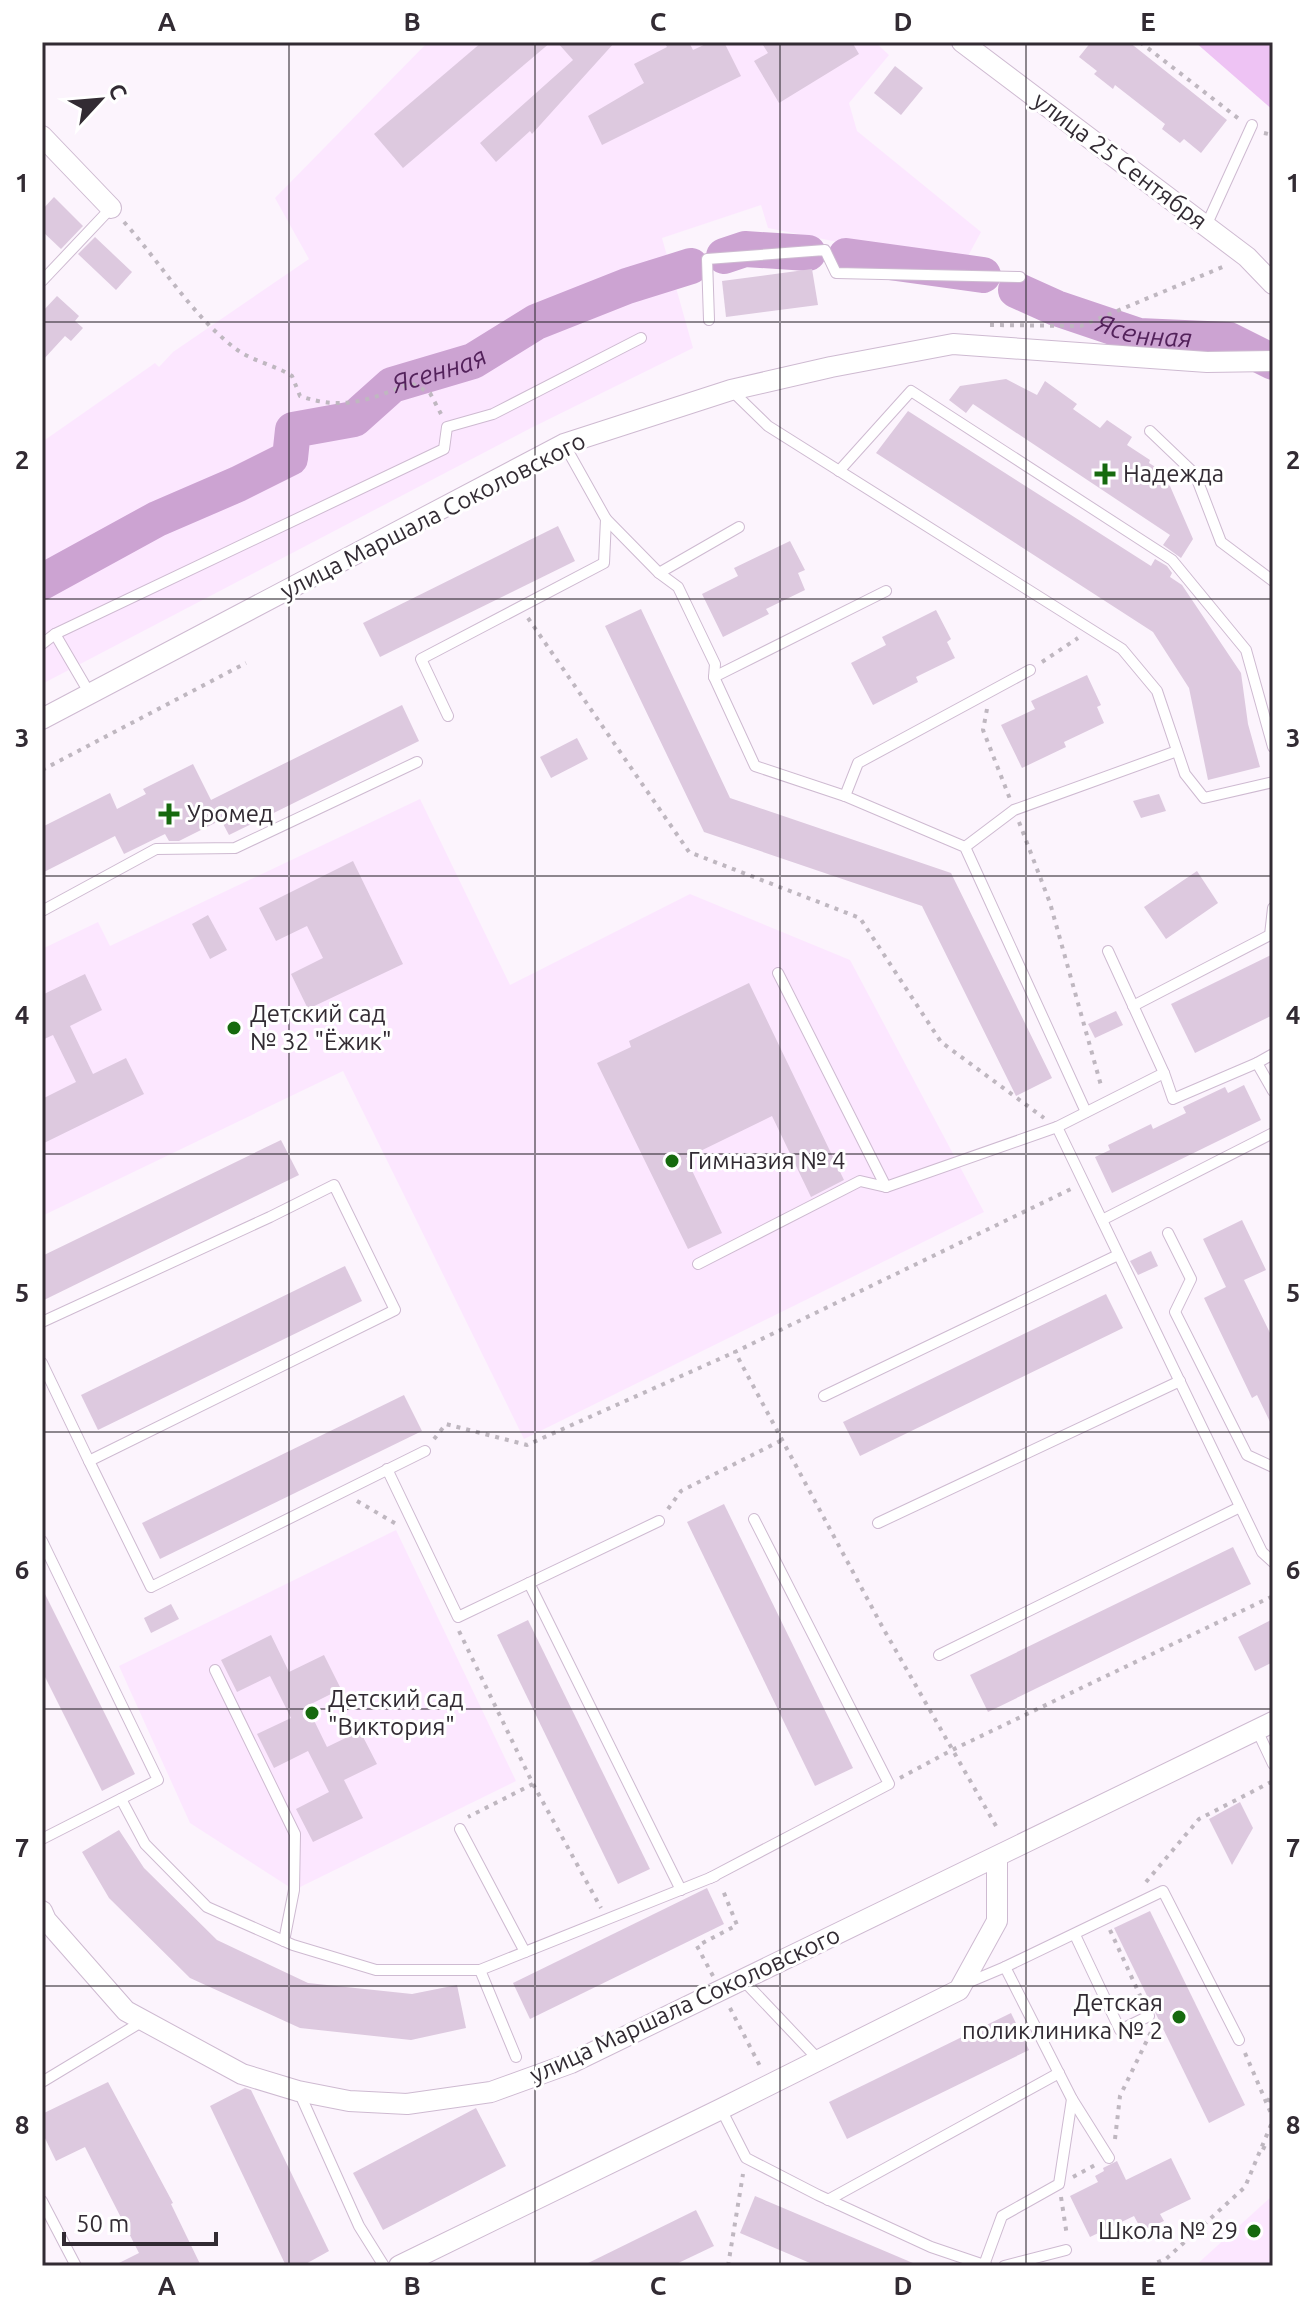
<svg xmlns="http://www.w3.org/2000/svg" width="1315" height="2308" font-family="Ubuntu,sans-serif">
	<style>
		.built { fill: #fce7ff }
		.green { fill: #eec3f4 }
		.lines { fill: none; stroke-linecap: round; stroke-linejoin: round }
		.river { stroke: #cca3d2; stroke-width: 36 }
		.building { fill: #ddc9df }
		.lane-casing { stroke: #cebad1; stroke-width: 12 }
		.street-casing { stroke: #cebad1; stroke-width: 22 }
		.path { stroke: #bfb7c0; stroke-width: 4; stroke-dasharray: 4 6; stroke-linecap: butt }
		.lane { stroke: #fff; stroke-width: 10 }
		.street { stroke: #fff; stroke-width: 20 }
		.grid { fill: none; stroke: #322b33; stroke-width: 2; stroke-opacity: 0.55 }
		.poi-dot { fill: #166a0e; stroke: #fff; stroke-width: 3 }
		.labels { text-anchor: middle; stroke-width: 6; stroke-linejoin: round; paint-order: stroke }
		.street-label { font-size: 24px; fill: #322b33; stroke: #fff }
		.poi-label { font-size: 24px; fill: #322b33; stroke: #fff; text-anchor: start }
		.water-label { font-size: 26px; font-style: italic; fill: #53225b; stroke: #fff }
		.neatline { fill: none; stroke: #322b33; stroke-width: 3 }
		.grid-label { font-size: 26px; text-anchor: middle; font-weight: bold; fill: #322b33 }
	</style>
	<rect width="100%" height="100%" fill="#fcf4fd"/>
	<g class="built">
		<polygon points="428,42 875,42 889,55 849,103 857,131 981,232 962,267 768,228 761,205 662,238 693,348 531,428 42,684 42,442 155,363 159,367 173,352 309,259 275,198"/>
		<polygon points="420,799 510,985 690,894 850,960 984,1212 524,1439 343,1071 42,1216 42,949 98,922 110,946"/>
		<polygon points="396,1530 516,1781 294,1890 190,1823 119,1666"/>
		<polygon points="1273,2195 1273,2266 1195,2266"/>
	</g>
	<polygon class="green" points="1195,42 1273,42 1273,110"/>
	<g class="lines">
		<g class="river">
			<polyline points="724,256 745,249 808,253"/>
			<polyline points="846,256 983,275"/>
			<path id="s1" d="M1016 290 1056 308 1139 336 1229 340 1273 362"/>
			<path id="s2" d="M42 582 157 519 238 484 290 458 293 430 354 419 392 385 473 361 536 322 627 286 691 266"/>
		</g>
	</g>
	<g class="building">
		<polygon points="482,42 551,42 403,168 374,134"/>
		<polygon points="557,42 615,42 532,134 530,131 496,162 480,143 573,60"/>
		<polygon points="664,42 689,42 693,50 710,42 724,42 741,76 602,145 588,116 644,83 634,64 667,47"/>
		<polygon points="761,42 852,42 859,54 779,103 754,61 768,53"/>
		<polygon points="1091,42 1129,42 1227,120 1201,153 1184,139 1180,143 1162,129 1165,124 1115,85 1113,89 1094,74 1097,71 1079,57"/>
		<polygon points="895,66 923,88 901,115 874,93"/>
		<polygon points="54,197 83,226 61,249 42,231 42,210"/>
		<polygon points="95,237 132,272 116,290 78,254"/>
		<polygon points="812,269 818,305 726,317 722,281"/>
		<polygon points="57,296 79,316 75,321 83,328 71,341 65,336 42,361 42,312"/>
		<polygon points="1006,379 1037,395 1045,381 1077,404 1073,409 1100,428 1107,420 1132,437 1127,445 1150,460 1149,463 1165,473 1160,479 1170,486 1193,539 1181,558 1163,545 1170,535 973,404 966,413 949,400 960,386"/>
		<polygon points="908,411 1151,566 1155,559 1167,566 1172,573 1170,577 1182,585 1241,673 1248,724 1260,767 1208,780 1189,688 1153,632 876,453"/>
		<polygon points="558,526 575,561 380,657 363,623"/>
		<polygon points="790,541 805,570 798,573 805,590 766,609 769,614 723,637 702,594 738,576 734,568"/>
		<polygon points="641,609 730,798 951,873 1052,1078 1016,1096 922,906 704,832 605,626"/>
		<polygon points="936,610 951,639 947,642 955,658 916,677 918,682 873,705 851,663 886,645 882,637"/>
		<polygon points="1087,675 1101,705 1097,707 1104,723 1064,742 1066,747 1022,768 1001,725 1035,709 1031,701"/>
		<polygon points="402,705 419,741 229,835 221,820 179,841 169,841 165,834 124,854 115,836 42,873 42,827 110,793 117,809 146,794 143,789 193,764 211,800"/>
		<polygon points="577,738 588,759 551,778 540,757"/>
		<polygon points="1159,794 1166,811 1141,818 1133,801"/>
		<polygon points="353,861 403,964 308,1009 291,974 323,958 307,926 276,941 259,908"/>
		<polygon points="1197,871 1218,903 1166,939 1144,907"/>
		<polygon points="208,915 227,950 210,959 192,924"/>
		<polygon points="1273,954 1273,1015 1195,1053 1171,1004"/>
		<polygon points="85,974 102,1010 70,1026 93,1074 126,1058 144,1094 42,1144 42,1099 76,1082 53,1035 42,1040 42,995"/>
		<polygon points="749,983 844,1180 811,1197 772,1116 686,1158 722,1233 688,1249 597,1063 631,1047 629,1041"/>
		<polygon points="1116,1011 1123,1025 1095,1038 1088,1024"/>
		<polygon points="1244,1085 1261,1120 1112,1193 1095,1157 1110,1150 1108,1145 1151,1124 1153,1129 1186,1113 1183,1107 1225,1087 1228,1093"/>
		<polygon points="281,1140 299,1175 42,1301 42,1256"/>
		<polygon points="1242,1220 1266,1270 1244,1280 1273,1339 1273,1428 1257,1395 1252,1398 1204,1298 1226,1287 1203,1239"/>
		<polygon points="1151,1251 1158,1266 1138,1275 1130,1261"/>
		<polygon points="345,1266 362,1301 98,1430 81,1395"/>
		<polygon points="1106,1294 1123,1328 860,1456 843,1422"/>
		<polygon points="404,1395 422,1431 160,1559 142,1523"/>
		<polygon points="724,1504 853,1768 815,1786 687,1522"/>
		<polygon points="1233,1547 1251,1584 988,1712 970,1675"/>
		<polygon points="42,1588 135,1774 102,1791 42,1671"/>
		<polygon points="171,1604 179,1619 151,1633 144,1618"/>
		<polygon points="1273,1619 1273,1662 1255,1671 1238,1637"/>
		<polygon points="528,1620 650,1869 618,1884 497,1635"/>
		<polygon points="271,1635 289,1672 324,1655 341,1689 307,1706 327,1747 360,1731 377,1764 344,1780 363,1818 313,1842 296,1809 329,1792 308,1751 274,1768 257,1734 291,1718 270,1676 237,1692 221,1660"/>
		<polygon points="1240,1802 1253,1828 1232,1865 1209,1819"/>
		<polygon points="119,1830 144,1868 217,1940 308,1983 412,1994 457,1985 466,2028 411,2040 300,2028 190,1978 109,1898 82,1852"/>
		<polygon points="707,1888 724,1924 530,2019 513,1983"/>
		<polygon points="1150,1911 1245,2105 1209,2123 1114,1928"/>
		<polygon points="1011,2013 1029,2050 847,2139 829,2102"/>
		<polygon points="108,2082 173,2203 171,2204 201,2266 113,2266 139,2253 85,2147 56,2161 42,2132 42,2114"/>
		<polygon points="245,2088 251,2090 329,2251 302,2266 286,2266 210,2106"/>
		<polygon points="476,2108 506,2166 383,2230 353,2173"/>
		<polygon points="1171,2158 1191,2199 1160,2214 1164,2221 1142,2231 1134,2216 1090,2237 1070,2196 1098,2182 1095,2176 1104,2171 1103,2168 1117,2161 1126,2180"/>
		<polygon points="755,2196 920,2266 817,2266 740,2233"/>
		<polygon points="696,2210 714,2246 672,2266 582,2266"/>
	</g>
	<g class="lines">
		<g class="lane-casing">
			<g id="lane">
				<polyline points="1206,226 1252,125"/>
				<polyline points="42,281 111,208"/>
				<polyline points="709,320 707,259 825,250 836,273 1020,277"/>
				<polyline points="731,390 768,426 1122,649 1157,691 1185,774 1204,798 1273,782"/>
				<polyline points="1150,431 1195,474 1221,542 1273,581"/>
				<polyline points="839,471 911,391 1172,560 1246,650 1273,747"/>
				<polyline points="606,519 659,573 678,587 715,664 714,677 755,766 845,796 965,847 1086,1112"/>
				<polyline points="659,573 739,527"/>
				<polyline points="42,644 55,634"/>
				<polyline points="714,677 886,591"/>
				<polyline points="90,694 55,634 444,449 447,427 493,414 641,338"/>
				<polyline points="448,716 421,659 604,563 606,519 564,444"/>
				<polyline points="845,796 858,763 1030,670"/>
				<polyline points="965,847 1014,810 1177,751"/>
				<polyline points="42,911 156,849 235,848 417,762"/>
				<polyline points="778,973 886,1187"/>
				<polyline points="1133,1006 1270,935 1273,908"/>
				<polyline points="1273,1054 1257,1063 1273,1091"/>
				<polyline points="1164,1073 1173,1099 1257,1063"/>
				<polyline points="1057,1127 1262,1552 1273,1562"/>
				<polyline points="1102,1220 1273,1133"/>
				<polyline points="1168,1233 1191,1279 1175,1312 1247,1455 1273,1467"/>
				<polyline points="698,1264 860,1181 886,1187 1057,1127 1164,1073 1108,951"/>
				<polyline points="42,1322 270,1217 334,1185 395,1310 89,1461 151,1587 425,1451"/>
				<polyline points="42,1363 89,1461"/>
				<polyline points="824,1396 1118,1255"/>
				<polyline points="387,1469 458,1617 659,1521"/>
				<polyline points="878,1523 1180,1381"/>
				<polyline points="42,1541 158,1780 42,1839"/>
				<polyline points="529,1583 681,1890"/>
				<polyline points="939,1655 1240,1507"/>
				<polyline points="215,1670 295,1834 294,1890 284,1941"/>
				<polyline points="1257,1730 1273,1764"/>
				<polyline points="121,1799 145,1844 207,1907 293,1945 376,1970 480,1970"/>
				<polyline points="460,1829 525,1952"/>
				<polyline points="710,1878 889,1784 754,1519"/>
				<polyline points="1075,1935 1120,2030 1149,2016"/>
				<polyline points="1005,1967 1163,1891 1239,2040"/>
				<polyline points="743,1980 818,2059"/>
				<polyline points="967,1983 1005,1967 1072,2099 1109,2158"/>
				<polyline points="516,2057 480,1970 715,1876"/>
				<polyline points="42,2082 143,2021"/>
				<polyline points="299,2092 359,2226 384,2266"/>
				<polyline points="721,2109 746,2158 818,2195 931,2247 987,2266"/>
				<polyline points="828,2200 1059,2073"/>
				<polyline points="42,2201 76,2266"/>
				<polyline points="984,2265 1002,2216 1059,2184 1072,2099"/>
				<polyline points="1004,2266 1066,2250"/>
			</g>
		</g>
		<g class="street-casing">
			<g id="street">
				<polyline points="962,42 1247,257 1273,284"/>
				<polyline points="42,136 111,208"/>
				<polyline points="42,719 564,444 731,390 831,367 953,344 1207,362 1273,361"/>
				<polyline points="42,1911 46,1920 126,2011 242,2074 298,2091 349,2101 407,2104 491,2092 571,2063 1273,1722"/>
				<polyline points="399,2266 721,2109 959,1990 997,1921 997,1858"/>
			</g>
		</g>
		<g class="path">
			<polyline points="1140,42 1239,119"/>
			<polyline points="1264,133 1273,135"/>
			<path d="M124 222C161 263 191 315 236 349 252 361 275 365 292 376L300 396C343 411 370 400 411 383L430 393 441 414"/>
			<polyline points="990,325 1081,326 1225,266"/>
			<polyline points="528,618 689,852 860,918 941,1042 1044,1118"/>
			<polyline points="1042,662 1078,638"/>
			<polyline points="987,709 983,730 1010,799"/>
			<polyline points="42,770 246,663"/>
			<polyline points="1019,822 1050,903 1102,1089"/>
			<polyline points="434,1439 446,1424 527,1445 735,1352"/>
			<polyline points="357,1501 398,1525"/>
			<polyline points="668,1509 681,1491 782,1440"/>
			<polyline points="459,1631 533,1784 468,1817"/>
			<polyline points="900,1778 952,1750 1273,1596"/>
			<polyline points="533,1784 601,1908"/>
			<polyline points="996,1826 883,1628 735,1352 1071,1189"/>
			<polyline points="1146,1882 1199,1819 1273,1781"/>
			<polyline points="1110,1930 1143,2002"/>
			<polyline points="713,1976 697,1946 737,1925 722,1888"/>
			<polyline points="730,2008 761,2068"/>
			<polyline points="1245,2053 1273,2118"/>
			<polyline points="1268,2102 1273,2089"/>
			<polyline points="1115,2139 1120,2096 1151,2032"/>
			<polyline points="1262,2147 1273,2152"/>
			<polyline points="1073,2177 1097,2164"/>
			<polyline points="1061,2197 1067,2236"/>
			<polyline points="728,2266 743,2174"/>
			<polyline points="1148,2266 1166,2259 1245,2187 1273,2120"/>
		</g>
		<use href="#lane" class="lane"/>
		<use href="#street" class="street"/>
	</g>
	<path class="grid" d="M289 42V2266M535 42V2266M780 42V2266M1026 42V2266M42 322H1273M42 599H1273M42 876H1273M42 1154H1273M42 1432H1273M42 1709H1273M42 1986H1273"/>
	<g class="poi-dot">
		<path d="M1101 462h8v8h8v8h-8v8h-8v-8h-8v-8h8z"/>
		<path d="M165 802h8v8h8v8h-8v8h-8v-8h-8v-8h8z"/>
		<circle cx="234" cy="1028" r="8"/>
		<circle cx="672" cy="1161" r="8"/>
		<circle cx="312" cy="1713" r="8"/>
		<circle cx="1179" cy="2017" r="8"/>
		<circle cx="1254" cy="2231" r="8"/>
	</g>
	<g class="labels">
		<g class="street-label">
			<text transform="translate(1120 161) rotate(37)" y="8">улица 25 Сентября</text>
			<text transform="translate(433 516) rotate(-27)" y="8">улица Маршала Соколовского</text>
			<text transform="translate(685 2005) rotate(-25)" y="8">улица Маршала Соколовского</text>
		</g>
		<g class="poi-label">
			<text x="1123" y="482">Надежда</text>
			<text x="187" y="822">Уромед</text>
			<text x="250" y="1022">Детский сад<tspan x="250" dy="28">№ 32 "Ёжик"</tspan></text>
			<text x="688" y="1169">Гимназия № 4</text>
			<text x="328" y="1707">Детский сад<tspan x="328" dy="28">"Виктория"</tspan></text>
			<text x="1163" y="2011" text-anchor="end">Детская<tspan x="1163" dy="28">поликлиника № 2</tspan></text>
			<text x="1238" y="2239" text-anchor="end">Школа № 29</text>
		</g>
		<g class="water-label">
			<text dy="9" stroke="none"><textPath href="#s1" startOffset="136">Ясенная</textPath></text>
			<text dy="9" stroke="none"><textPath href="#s2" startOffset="468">Ясенная</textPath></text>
		</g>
	</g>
	<rect width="1315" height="2308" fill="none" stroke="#ffffff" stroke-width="88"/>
	<g transform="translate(100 100) rotate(64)" stroke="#ffffff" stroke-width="6" paint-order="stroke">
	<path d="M0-6L14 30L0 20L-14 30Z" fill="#322b33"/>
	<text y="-12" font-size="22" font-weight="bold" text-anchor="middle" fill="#322b33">С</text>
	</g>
	<path d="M64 2232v12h152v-12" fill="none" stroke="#322b33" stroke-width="4"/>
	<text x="76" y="2232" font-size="24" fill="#322b33" stroke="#ffffff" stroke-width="6" paint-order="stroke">50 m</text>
	<rect x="44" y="44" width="1227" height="2220" class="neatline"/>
	<g class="grid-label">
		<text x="167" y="31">A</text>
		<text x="412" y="31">B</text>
		<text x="658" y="31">C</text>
		<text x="903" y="31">D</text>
		<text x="1148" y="31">E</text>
		<text x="22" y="192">1</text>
		<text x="1293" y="192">1</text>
		<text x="22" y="469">2</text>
		<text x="1293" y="469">2</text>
		<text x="22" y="747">3</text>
		<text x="1293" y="747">3</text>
		<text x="22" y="1024">4</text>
		<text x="1293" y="1024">4</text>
		<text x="22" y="1302">5</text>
		<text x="1293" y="1302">5</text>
		<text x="22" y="1579">6</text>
		<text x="1293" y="1579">6</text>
		<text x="22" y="1857">7</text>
		<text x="1293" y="1857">7</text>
		<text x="22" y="2134">8</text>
		<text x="1293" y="2134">8</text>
		<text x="167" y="2295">A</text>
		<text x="412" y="2295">B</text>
		<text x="658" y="2295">C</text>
		<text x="903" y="2295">D</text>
		<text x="1148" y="2295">E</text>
	</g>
</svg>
